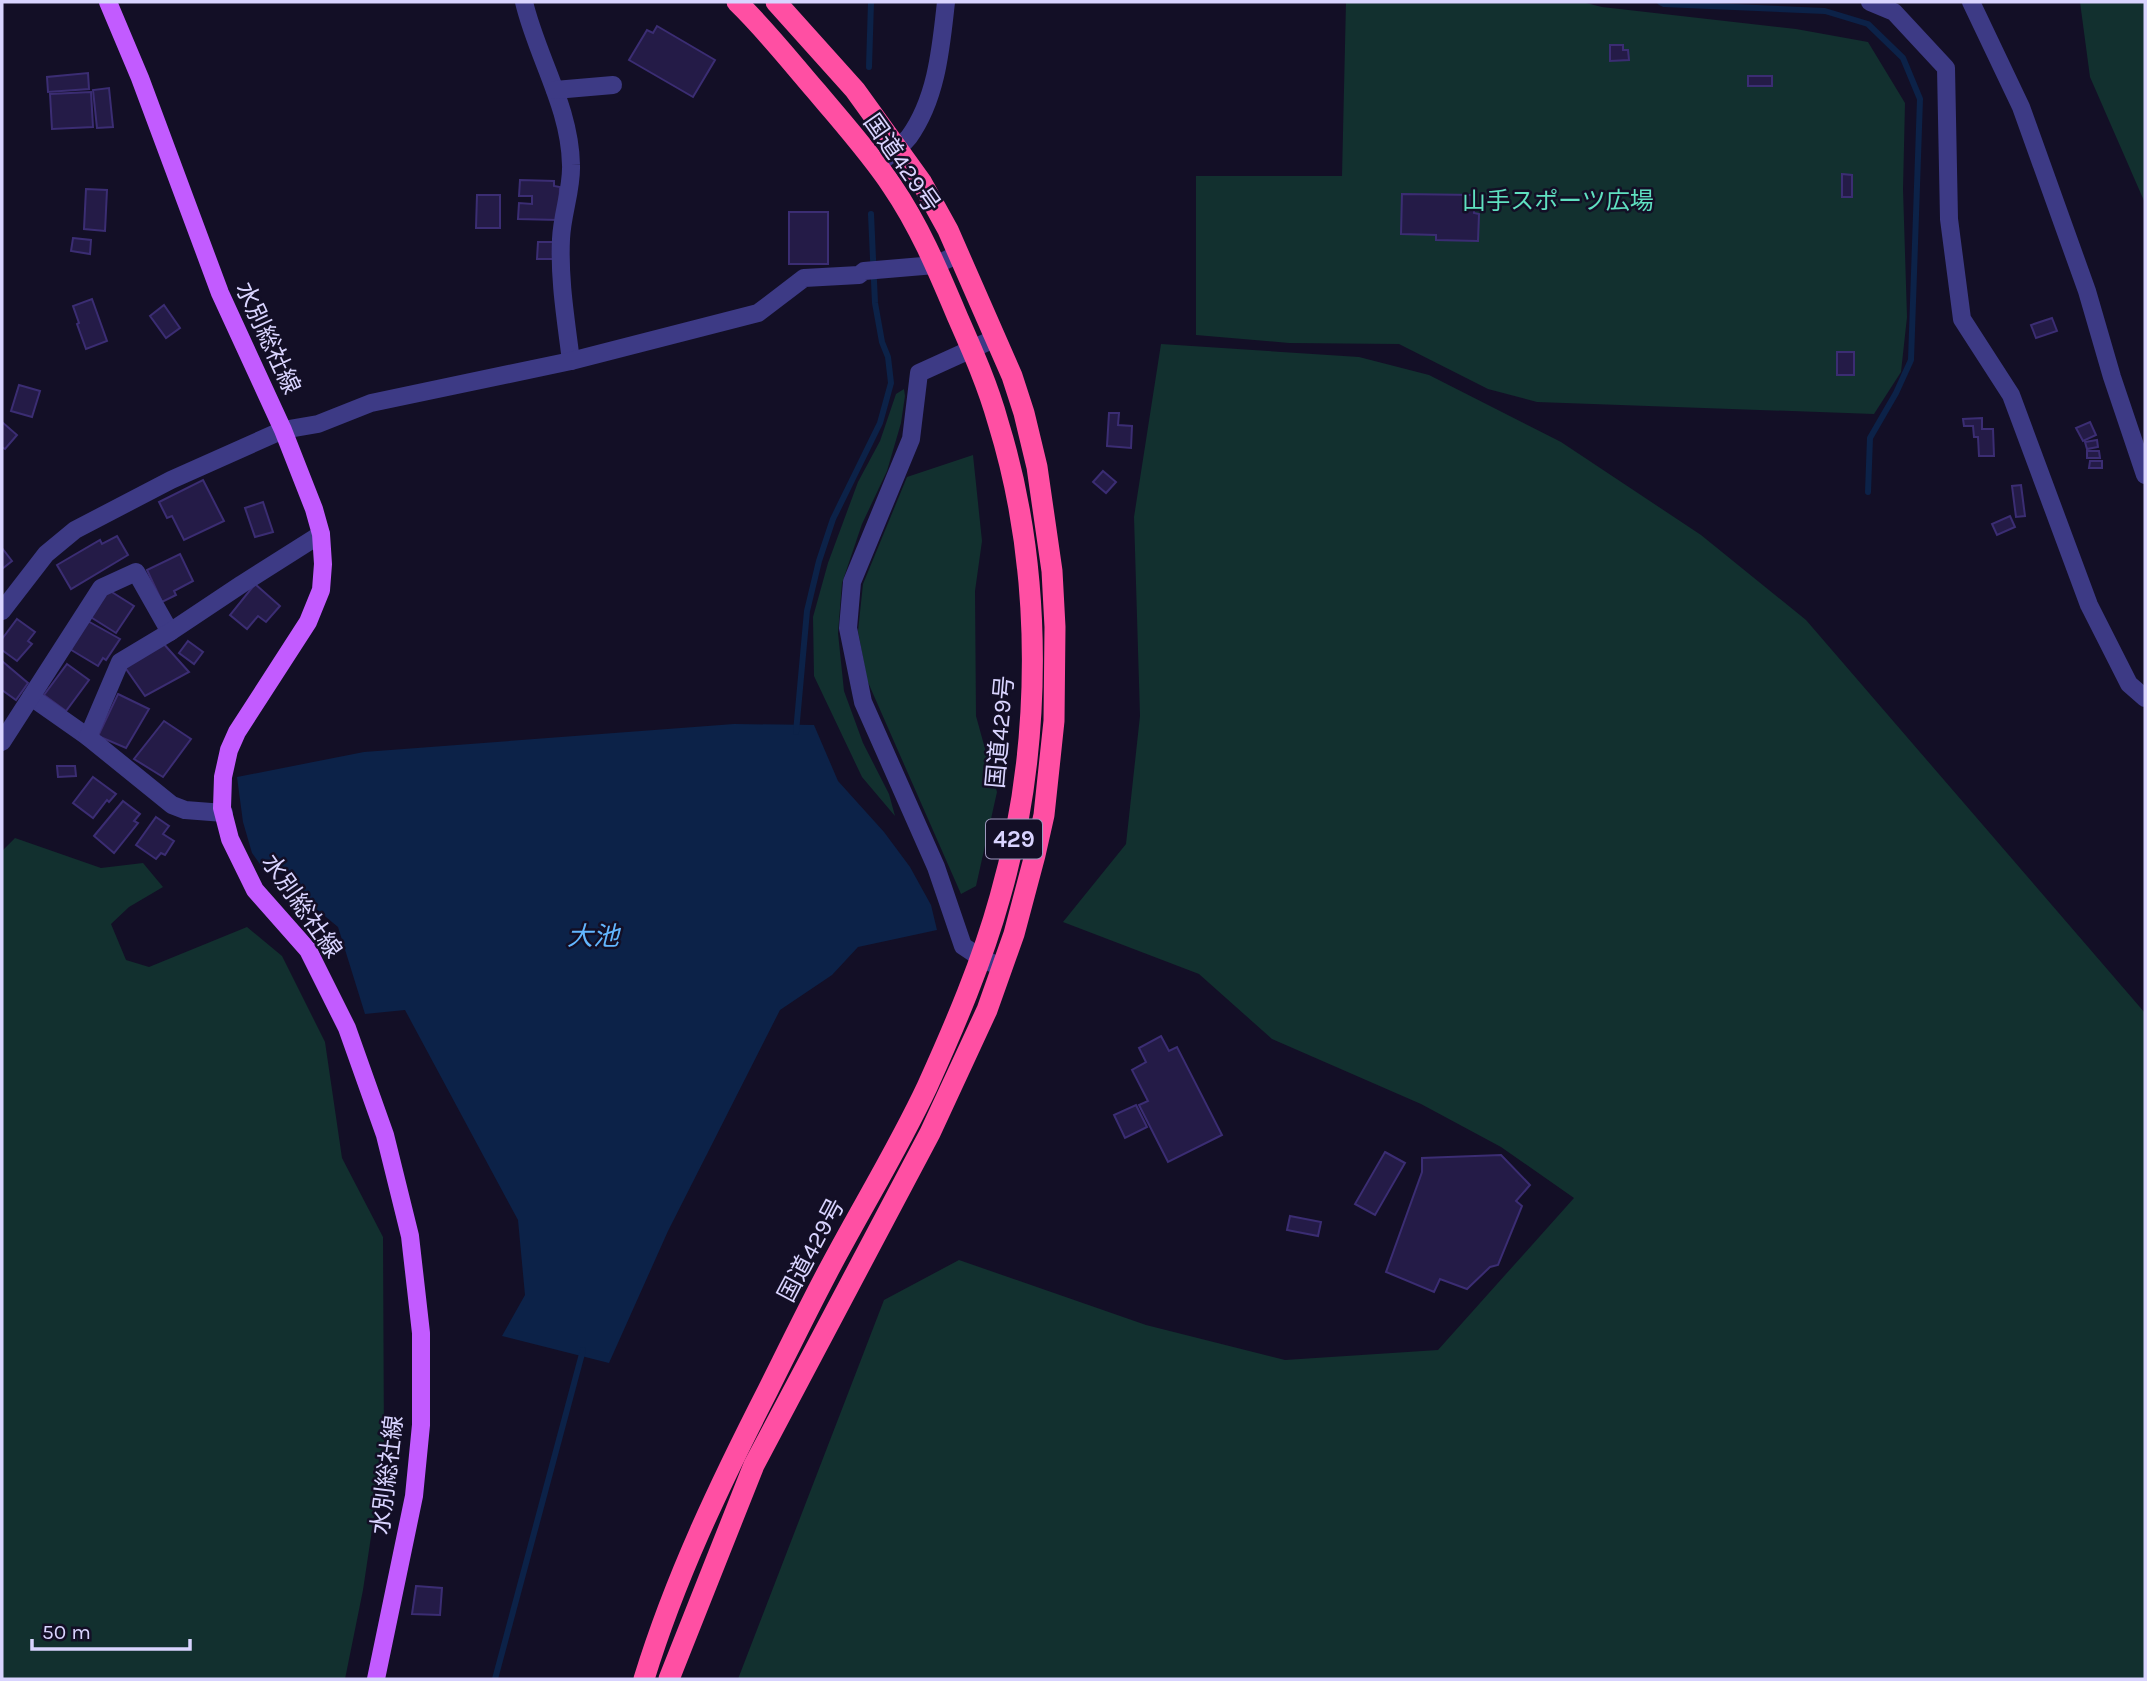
<svg xmlns="http://www.w3.org/2000/svg" width="2147" height="1681" font-family="Karla,'Noto Sans JP',sans-serif">
	<style>
		.green { fill: #12302f }
		.water { fill: #0c2248 }
		.lines { fill: none; stroke-linecap: round; stroke-linejoin: round }
		.stream { stroke: #0c2248; stroke-width: 6 }
		.building { fill: #241b47; stroke: #3b2d73; stroke-width: 2 }
		.minor { stroke: #3d3a85; stroke-width: 18 }
		.major { stroke: #c25bff; stroke-width: 18 }
		.highway { stroke: #ff4fa3; stroke-width: 21 }
		.labels { text-anchor: middle; stroke-width: 5; stroke-linejoin: round; paint-order: stroke }
		.shield { fill: #130f26; stroke: #9e99be; stroke-width: 2 }
		.shield-label { font-size: 23px; font-weight: bold; fill: #d9d4ff }
		.street-label { font-size: 24px; fill: #d9d4ff; stroke: #130f26 }
		.park-label { font-size: 24px; fill: #5fe0c0; stroke: #130f26 }
		.water-label { font-size: 26px; font-style: italic; fill: #62b6ff; stroke: #130f26 }
	</style>
	<rect width="100%" height="100%" fill="#130f26"/>
	<g class="green">
		<polygon points="1346,2 1582,2 1602,7 1796,29 1868,42 1905,103 1903,189 1907,317 1901,372 1874,414 1537,402 1488,389 1399,344 1289,343 1196,335 1196,176 1342,176"/>
		<polygon points="2080,2 2145,2 2145,203 2090,77"/>
		<polygon points="1161,344 1359,357 1429,375 1561,442 1701,535 1806,620 2145,1013 2145,1679 738,1679 884,1300 959,1260 1146,1325 1285,1360 1438,1350 1574,1198 1501,1147 1421,1104 1272,1039 1199,974 1063,922 1126,844 1140,716 1134,517"/>
		<polygon points="904,389 905,396 901,423 887,471 862,524 842,583 838,633 844,691 863,743 889,794 895,816 862,777 814,676 813,617 828,563 858,482 880,441 896,394"/>
		<polygon points="973,455 982,541 975,591 976,716 997,792 976,886 961,894 867,680 858,631 863,584 907,477"/>
		<polygon points="15,838 101,868 143,863 163,887 129,907 111,924 126,960 149,967 247,927 282,956 325,1042 342,1158 383,1237 384,1450 363,1590 345,1679 2,1679 2,851"/>
	</g>
	<polygon class="water" points="734,724 814,725 838,781 884,832 910,867 931,905 937,930 858,947 832,975 780,1010 668,1231 609,1363 502,1336 525,1295 518,1220 405,1010 365,1014 338,927 314,907 291,873 267,874 252,853 243,822 237,777 364,752"/>
	<g class="lines">
		<g class="stream">
			<polyline points="1660,2 1664,4 1825,11 1868,24 1903,58 1920,99 1911,360 1896,393 1870,438 1868,492"/>
			<polyline points="869,67 871,2"/>
			<polyline points="796,732 807,611 819,561 833,519 880,423 891,383 888,357 882,342 875,303 871,214"/>
			<polyline points="495,1679 583,1350"/>
		</g>
	</g>
	<g class="building">
		<polygon points="657,26 715,60 693,97 629,60 647,30 653,33"/>
		<polygon points="1610,45 1623,45 1623,50 1628,50 1629,60 1610,61"/>
		<polygon points="88,73 89,89 48,92 47,77"/>
		<rect x="1748" y="76" width="24" height="10"/>
		<polygon points="109,88 113,127 97,128 93,90"/>
		<polygon points="91,92 93,127 52,129 50,94"/>
		<polygon points="1842,174 1852,175 1852,197 1842,197"/>
		<polygon points="520,180 554,181 554,186 560,187 559,220 518,219 519,203 532,204 532,196 519,196"/>
		<polygon points="86,189 107,190 105,231 84,229"/>
		<polygon points="1402,194 1474,195 1474,213 1479,214 1478,241 1436,240 1436,235 1401,234"/>
		<polygon points="477,195 500,195 500,228 476,228"/>
		<rect x="789" y="212" width="39" height="52"/>
		<polygon points="73,238 91,240 90,254 71,251"/>
		<polygon points="538,242 555,242 554,259 537,259"/>
		<polygon points="92,299 107,341 86,349 77,324 79,323 73,306"/>
		<polygon points="164,305 180,328 166,338 150,316"/>
		<polygon points="2052,318 2057,331 2036,338 2031,325"/>
		<rect x="1837" y="352" width="17" height="23"/>
		<polygon points="19,385 40,391 32,417 11,411"/>
		<polygon points="1109,413 1119,413 1118,425 1132,426 1131,448 1107,446"/>
		<polygon points="1982,418 1982,429 1993,429 1994,456 1979,456 1978,437 1974,437 1973,426 1964,426 1963,419"/>
		<polygon points="2,422 17,435 5,449 2,447"/>
		<polygon points="2090,422 2096,435 2083,441 2076,428"/>
		<polygon points="2097,440 2098,447 2087,449 2085,442"/>
		<polygon points="2087,451 2099,451 2100,458 2087,458"/>
		<polygon points="2090,461 2102,461 2102,468 2089,468"/>
		<polygon points="1103,471 1116,482 1106,493 1093,482"/>
		<polygon points="203,480 224,521 184,540 172,516 167,518 159,502"/>
		<polygon points="2021,485 2025,516 2016,517 2012,486"/>
		<polygon points="263,502 273,532 255,537 245,508"/>
		<polygon points="2010,516 2015,527 1997,535 1992,524"/>
		<polygon points="117,536 128,555 71,589 57,565 100,540 102,544"/>
		<polygon points="2,548 12,561 2,569"/>
		<polygon points="180,554 193,581 174,591 176,595 162,602 147,570"/>
		<polygon points="255,584 280,606 266,622 258,616 247,629 230,615"/>
		<polygon points="107,589 134,606 116,633 89,616"/>
		<polygon points="17,619 35,632 28,641 32,644 17,661 2,650 2,639"/>
		<polygon points="86,620 120,639 106,660 103,658 98,666 68,648"/>
		<polygon points="188,641 203,652 194,664 179,653"/>
		<polygon points="162,642 189,672 145,696 124,666"/>
		<polygon points="2,661 28,683 16,700 2,690"/>
		<polygon points="67,664 89,680 66,711 44,695"/>
		<polygon points="118,694 149,709 126,748 98,736"/>
		<polygon points="164,721 191,739 163,777 134,759"/>
		<polygon points="57,766 75,766 76,776 58,777"/>
		<polygon points="93,777 116,794 109,802 107,800 93,818 73,803"/>
		<polygon points="123,801 140,814 134,821 138,823 114,853 94,836"/>
		<polygon points="156,817 169,826 163,834 174,841 165,855 161,853 156,859 136,845"/>
		<polygon points="1161,1036 1169,1051 1177,1047 1222,1135 1168,1162 1139,1105 1148,1101 1132,1070 1146,1062 1139,1048"/>
		<polygon points="1136,1105 1147,1127 1125,1138 1114,1115"/>
		<polygon points="1385,1152 1405,1163 1375,1215 1355,1204"/>
		<polygon points="1501,1155 1530,1185 1516,1201 1522,1206 1498,1265 1490,1267 1467,1289 1440,1279 1434,1292 1386,1272 1422,1172 1422,1158"/>
		<polygon points="1290,1216 1321,1222 1318,1236 1287,1230"/>
		<polygon points="416,1586 442,1588 440,1615 412,1614"/>
	</g>
	<g class="lines">
		<g class="minor">
			<path d="M524 2C537 57 570 107 571 165 572 189 562 214 561 239 559 280 566 320 571 361"/>
			<polyline points="1870,2 1894,12 1946,68 1949,219 1962,319 2011,395 2089,605 2129,684 2145,698"/>
			<polyline points="1971,2 2021,107 2087,291 2112,377 2145,475"/>
			<polyline points="555,90 613,85"/>
			<path d="M877 165C888 156 900 148 909 137 937 98 941 47 946 2"/>
			<polyline points="996,338 919,373 911,439 852,582 848,628 863,702 936,867 963,946 981,958 1003,968"/>
			<polyline points="2,611 46,554 75,530 171,480 283,430 318,424 371,403 571,361 758,313 804,278 859,275 864,271 935,265 959,254"/>
			<polyline points="31,697 88,737"/>
			<polyline points="2,742 101,588 136,572 170,632"/>
			<polyline points="224,813 185,810 172,805 88,737 120,662 170,632 242,584 321,534"/>
		</g>
		<polyline class="major" points="108,2 140,78 220,293 283,430 314,509 321,534 323,564 321,590 308,622 237,732 229,750 223,777 222,808 230,839 255,890 308,950 347,1028 385,1135 410,1236 421,1333 421,1425 414,1496 376,1679"/>
		<g class="highway">
			<path d="M644 1679C675 1578 720 1484 768 1390 787 1352 806 1313 826 1275 859 1212 897 1151 927 1087 955 1025 982 962 1000 897 1043 747 1044 571 998 422 988 386 973 352 958 318 939 273 920 227 892 186 870 153 842 122 817 92 791 62 766 30 737 2"/>
			<polyline points="669,1679 754,1465 930,1133 987,1010 1014,934 1035,855 1044,815 1054,721 1055,627 1052,571 1037,467 1024,413 1012,376 948,230 922,183 855,90 776,2"/>
		</g>
	</g>
	<g class="labels">
		<rect class="shield" x="986" y="819.5" width="56" height="39" rx="5"/>
		<g class="shield-label">
			<text x="1014" y="847">429</text>
		</g>
		<g class="street-label">
			<text transform="translate(902 163) rotate(55)" y="8">国道429号</text>
			<text transform="translate(268 338) rotate(65)" y="8">水別総社線</text>
			<text transform="translate(1000 732) rotate(-85)" y="8">国道429号</text>
			<text transform="translate(302 906) rotate(55)" y="8">水別総社線</text>
			<text transform="translate(811 1250) rotate(-62)" y="8">国道429号</text>
			<text transform="translate(387 1475) rotate(-83)" y="8">水別総社線</text>
		</g>
		<g class="park-label">
			<text x="1558" y="209">山手スポーツ広場</text>
		</g>
		<g class="water-label">
			<text x="593" y="945">大池</text>
		</g>
	</g>
	<rect width="2147" height="1681" fill="none" stroke="#d9d4ff" stroke-width="7"/>
	<path d="M32 1639v10h158v-10" fill="none" stroke="#d9d4ff" stroke-width="3.5"/>
	<text x="42" y="1639" font-size="21" fill="#d9d4ff" stroke="#130f26" stroke-width="5" paint-order="stroke">50 m</text>
</svg>
